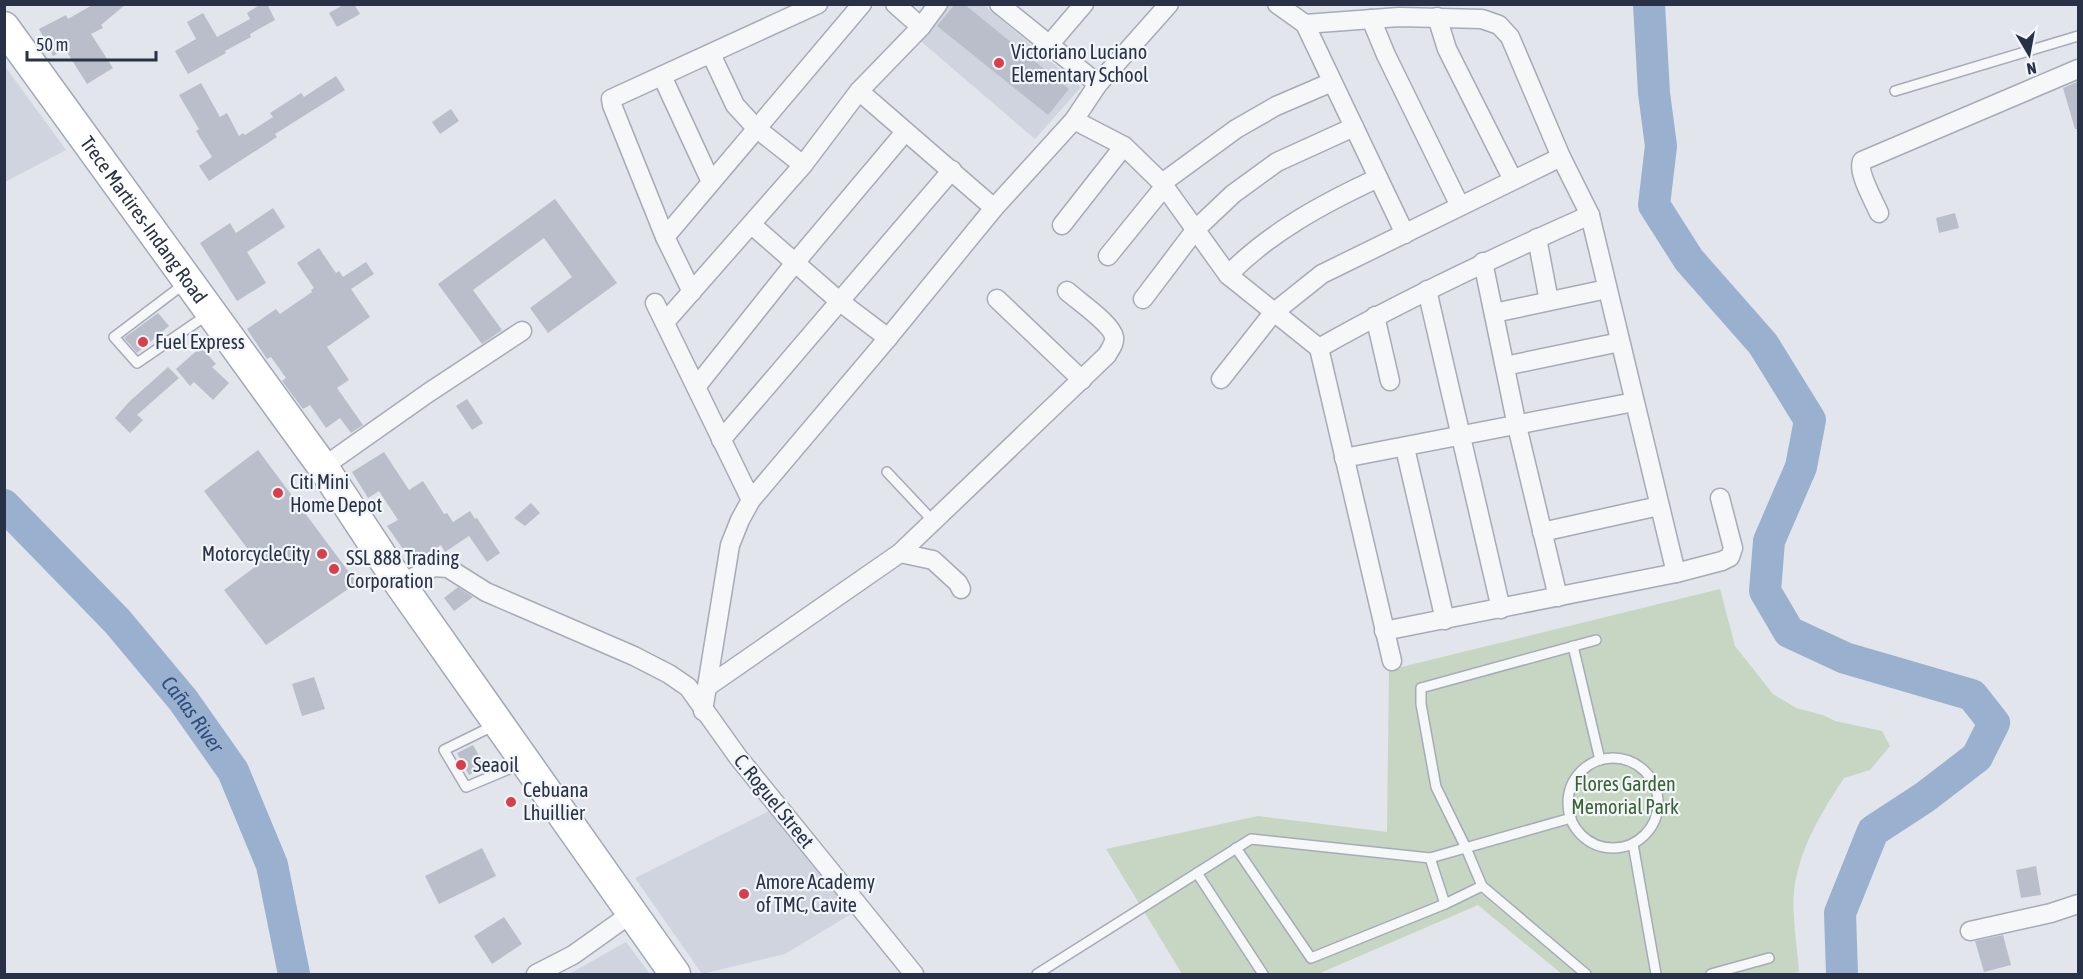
<svg xmlns="http://www.w3.org/2000/svg" width="2083" height="979" font-family="'Asap Condensed',sans-serif">
	<style>
		.built { fill: #d0d4de }
		.green { fill: #c6d6c3 }
		.lines { fill: none; stroke-linecap: round; stroke-linejoin: round }
		.river { stroke: #9ab0cf; stroke-width: 32 }
		.building { fill: #b9beca }
		.lane-casing { stroke: #a6abb7; stroke-width: 12 }
		.street-casing { stroke: #a6abb7; stroke-width: 21 }
		.primary-casing { stroke: #a0a8b9; stroke-width: 33 }
		.lane { stroke: #f5f7f9; stroke-width: 9 }
		.street { stroke: #f5f7f9; stroke-width: 18 }
		.primary { stroke: #fff; stroke-width: 30 }
		.poi-dot { fill: #da3e4b; stroke: #f2f5f9; stroke-width: 2 }
		.labels { text-anchor: middle; stroke-width: 4.5; stroke-linejoin: round; paint-order: stroke }
		.poi-label { font-size: 20px; fill: #283146; stroke: #f2f5f9; text-anchor: start }
		.street-label { font-size: 20px; fill: #283146; stroke: #f2f5f9 }
		.park-label { font-size: 20px; fill: #3a6334; stroke: #f2f5f9 }
		.water-label { font-size: 21px; font-style: italic; fill: #2e4d7d; stroke: #f2f5f9 }
	</style>
	<rect width="100%" height="100%" fill="#e2e5ec"/>
	<g class="built">
		<polygon points="947,5 984,5 1081,87 1035,139 917,38"/>
		<polygon points="4,65 66,150 5,182 4,182"/>
		<polygon points="771,810 856,911 785,954 702,974 635,878"/>
		<polygon points="626,942 650,974 569,974"/>
	</g>
	<path class="green" d="M1720 589 1735 646 1773 694 1796 708 1823 715 1835 721 1882 731 1890 746 1870 770 1844 778C1825 807 1805 839 1797 874 1789 902 1797 942 1799 972L1789 974H1562L1478 905 1318 974H1182L1106 849 1258 816 1387 832 1389 670Z"/>
	<g class="lines">
		<g class="river">
			<polyline points="1649,4 1654,93 1661,146 1654,205 1689,260 1763,344 1810,420 1801,467 1769,541 1765,591 1789,632 1845,658 1972,695 1994,723 1977,757 1925,797 1873,831 1840,913 1842,974"/>
			<path id="s1" d="M4 505 117 621 183 700 233 771 272 865 294 974"/>
		</g>
	</g>
	<g class="building">
		<polygon points="94,4 126,4 101,25 103,28 91,34 113,68 87,84 65,49 53,56 39,29 66,15 68,19"/>
		<polygon points="261,4 267,4 275,20 250,34 251,37 225,51 226,53 188,74 175,51 196,39 187,22 203,13 217,37 250,19 247,13"/>
		<polygon points="345,4 354,4 360,14 337,27 329,13"/>
		<polygon points="955,4 964,4 1069,89 1048,115 937,26"/>
		<polygon points="336,76 345,90 275,134 277,137 209,181 199,166 212,157 196,131 199,129 179,95 201,83 220,117 227,113 239,136 243,133 245,135 273,117 270,113 301,93 304,97"/>
		<polygon points="2079,81 2079,129 2075,129 2063,88"/>
		<polygon points="451,109 459,121 440,134 432,122"/>
		<polygon points="555,199 617,283 548,333 530,308 572,277 544,238 473,290 502,330 482,344 438,284"/>
		<polygon points="273,208 285,227 247,252 266,283 237,301 200,243 230,223 236,233"/>
		<polygon points="1955,213 1959,228 1939,233 1936,218"/>
		<polygon points="319,248 336,273 339,271 343,277 366,262 374,274 351,289 370,317 327,347 349,380 337,388 363,425 351,433 340,418 326,428 310,405 303,409 282,381 286,378 271,357 267,359 247,329 276,309 280,314 312,292 311,290 314,288 297,263"/>
		<polygon points="158,313 169,326 137,353 124,338"/>
		<polygon points="201,347 216,364 212,367 229,383 213,400 194,382 190,386 176,369"/>
		<polygon points="168,367 179,378 137,415 143,420 130,433 115,418 129,402"/>
		<polygon points="467,399 483,423 472,430 456,406"/>
		<polygon points="258,450 357,583 266,645 224,590 259,564 204,491"/>
		<polygon points="384,452 409,490 423,481 444,514 447,513 453,522 470,511 475,519 477,518 500,553 487,562 469,536 445,552 441,545 412,562 387,526 398,520 379,491 368,498 352,472"/>
		<polygon points="531,503 540,513 525,526 514,518"/>
		<polygon points="458,587 473,597 454,611 444,598"/>
		<polygon points="314,677 325,709 302,716 292,684"/>
		<polygon points="473,745 485,766 469,775 457,753"/>
		<polygon points="482,848 496,876 439,904 425,876"/>
		<polygon points="2036,866 2041,895 2021,898 2016,870"/>
		<polygon points="504,917 522,944 492,964 474,936"/>
		<polygon points="2003,935 2011,965 1984,972 1975,941"/>
	</g>
	<g class="lines">
		<g class="lane-casing">
			<g id="lane">
				<polyline points="1895,91 2078,36"/>
				<polyline points="184,284 114,337 137,363 207,315"/>
				<polyline points="887,472 934,522"/>
				<polyline points="1573,646 1600,760"/>
				<polyline points="493,726 444,750 466,787 521,764"/>
				<circle cx="1613" cy="803" r="45"/>
				<polyline points="1633,844 1656,974"/>
				<polyline points="1236,848 1311,958 1445,904 1482,886"/>
				<polyline points="1430,858 1445,904"/>
				<polyline points="1197,873 1263,974"/>
				<polyline points="1037,974 1251,839 1430,858 1571,818"/>
				<polyline points="1586,974 1482,886 1466,848 1436,787 1421,704 1421,688 1596,640"/>
				<polyline points="1711,974 1769,958"/>
			</g>
		</g>
		<g class="street-casing">
			<g id="street">
				<polyline points="895,4 921,27"/>
				<polyline points="999,4 1098,84"/>
				<polyline points="1277,4 1305,24 1399,17 1482,19 1499,25 1510,37 1561,157 1590,215 1676,573"/>
				<polyline points="1437,17 1447,49 1513,180"/>
				<polyline points="1371,19 1386,55 1460,206"/>
				<polyline points="1305,24 1405,234"/>
				<polyline points="1049,45 1084,4"/>
				<polyline points="711,54 735,105 756,128 803,165"/>
				<polyline points="662,76 711,182"/>
				<polyline points="859,91 994,208"/>
				<polyline points="1074,120 1124,146 1162,183 1228,275 1319,348 1392,661"/>
				<polyline points="1162,183 1236,129 1276,106 1332,82"/>
				<path d="M1879 213C1874 201 1857 172 1862 161L2078 69"/>
				<polyline points="752,225 839,301 888,338"/>
				<polyline points="1062,225 1124,146"/>
				<polyline points="665,237 862,4"/>
				<polyline points="1537,238 1549,301"/>
				<polyline points="1108,256 1164,187"/>
				<polyline points="1483,262 1517,426 1558,597"/>
				<path d="M1228 275C1270 232 1324 203 1378 178"/>
				<polyline points="1427,290 1501,609"/>
				<polyline points="692,292 665,237 612,105 611,99 818,4"/>
				<polyline points="997,299 1082,380"/>
				<polyline points="1143,299 1196,229 1233,194 1277,162 1354,127"/>
				<polyline points="655,303 751,500"/>
				<polyline points="1494,313 1607,289"/>
				<polyline points="1375,316 1390,381"/>
				<polyline points="665,322 803,165 859,91 921,27 938,4"/>
				<path d="M1319 348C1407 298 1497 256 1590 215"/>
				<polyline points="1505,366 1620,342"/>
				<polyline points="1221,379 1273,313 1322,274 1561,157"/>
				<polyline points="696,387 794,264 905,132"/>
				<polyline points="721,440 952,170"/>
				<polyline points="1405,448 1445,620"/>
				<polyline points="1344,458 1634,402"/>
				<polyline points="323,467 428,393 522,331"/>
				<polyline points="1542,532 1659,506"/>
				<polyline points="900,553 933,560 958,583 961,589"/>
				<polyline points="400,584 434,567 448,568 486,592 634,656 669,674 688,687 738,757 914,974"/>
				<polyline points="1384,631 1676,573 1722,561 1730,557 1733,548 1720,498"/>
				<path d="M707 687 900 553 1107 355C1110 349 1115 344 1114 337 1112 324 1078 301 1067 291"/>
				<polyline points="703,711 730,545 740,520 751,500 888,338 994,208 1074,120 1098,84 1169,4"/>
				<polyline points="1970,931 2051,913 2078,904"/>
				<polyline points="536,974 573,955 632,913"/>
			</g>
		</g>
		<g class="primary-casing">
			<g id="primary">
				<path id="s2" d="M4 27 323 467 400 584 675 974"/>
			</g>
		</g>
		<use href="#lane" class="lane"/>
		<use href="#street" class="street"/>
		<use href="#primary" class="primary"/>
	</g>
	<g class="poi-dot">
		<circle cx="999" cy="63" r="6"/>
		<circle cx="143" cy="342" r="6"/>
		<circle cx="278" cy="493" r="6"/>
		<circle cx="322" cy="554" r="6"/>
		<circle cx="334" cy="569" r="6"/>
		<circle cx="461" cy="765" r="6"/>
		<circle cx="511" cy="802" r="6"/>
		<circle cx="744" cy="894" r="6"/>
	</g>
	<g class="labels">
		<g class="poi-label">
			<text x="1011" y="59">Victoriano Luciano<tspan x="1011" dy="23">Elementary School</tspan></text>
			<text x="155" y="349">Fuel Express</text>
			<text x="290" y="489">Citi Mini<tspan x="290" dy="23">Home Depot</tspan></text>
			<text x="310" y="561" text-anchor="end">MotorcycleCity</text>
			<text x="346" y="565">SSL 888 Trading<tspan x="346" dy="23">Corporation</tspan></text>
			<text x="473" y="772">Seaoil</text>
			<text x="523" y="797">Cebuana<tspan x="523" dy="23">Lhuillier</tspan></text>
			<text x="756" y="889">Amore Academy<tspan x="756" dy="23">of TMC, Cavite</tspan></text>
		</g>
		<g class="street-label">
			<text dy="7" stroke="none"><textPath href="#s2" startOffset="238">Trece Martires-Indang Road</textPath></text>
			<text transform="translate(774 801) rotate(51)" y="7">C. Roguel Street</text>
		</g>
		<g class="park-label">
			<text x="1625" y="791">Flores Garden<tspan x="1625" dy="23">Memorial Park</tspan></text>
		</g>
		<g class="water-label">
			<text dy="7" stroke="none"><textPath href="#s1" startOffset="282">Cañas River</textPath></text>
		</g>
	</g>
	<rect width="2083" height="979" fill="none" stroke="#283146" stroke-width="12"/>
	<g transform="translate(2029 54) rotate(170)" stroke="#f2f5f9" stroke-width="4.5" paint-order="stroke">
	<path d="M0-4.5L10 22L0 15L-10 22Z" fill="#283146"/>
	<text y="-9" font-size="16" font-weight="bold" text-anchor="middle" fill="#283146">N</text>
	</g>
	<path d="M27 51v9h129v-9" fill="none" stroke="#283146" stroke-width="3"/>
	<text x="36" y="51" font-size="18" fill="#283146" stroke="#f2f5f9" stroke-width="4.5" paint-order="stroke">50 m</text>
</svg>
